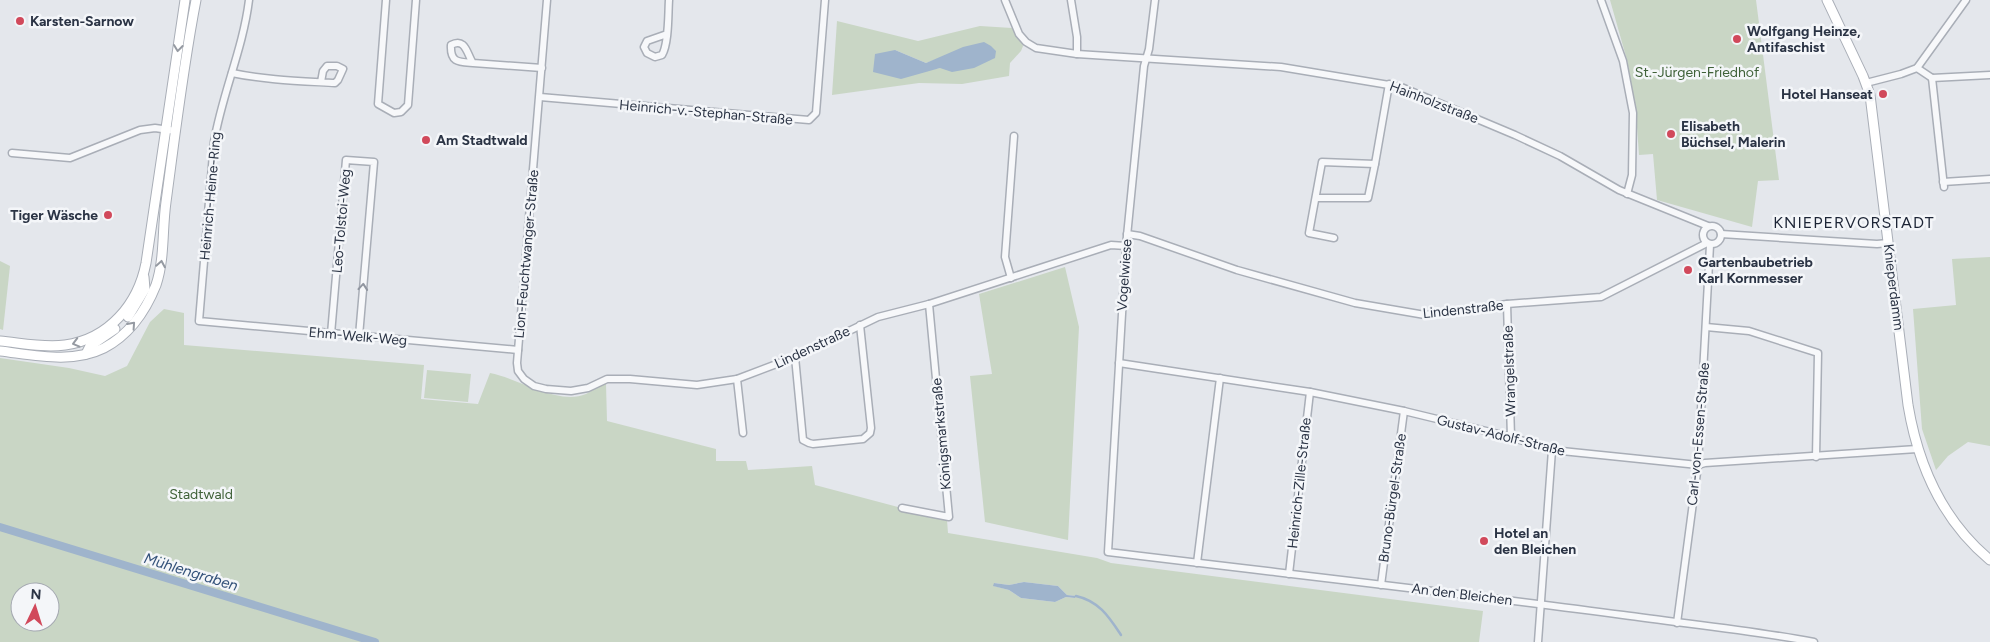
<svg xmlns="http://www.w3.org/2000/svg" width="1990" height="642" font-family="Figtree,sans-serif">
	<style>
		.green { fill: #c9d6c5; fill-rule: evenodd }
		.water { fill: #9fb4cc }
		.lines { fill: none; stroke-linecap: round; stroke-linejoin: round }
		.stream { stroke: #9fb4cc; stroke-width: 2.5 }
		.canal { stroke: #9fb4cc; stroke-width: 8 }
		.street-casing { stroke: #a9aeb7; stroke-width: 9 }
		.secondary-casing { stroke: #a9aeb7; stroke-width: 11 }
		.street { stroke: #f7f8fa; stroke-width: 6 }
		.secondary { stroke: #fff; stroke-width: 9 }
		.oneway { stroke: #959aa2 }
		.oneway2 { stroke: #9196a0 }
		.poi-dot { fill: #d1495b; stroke: #f4f6f9; stroke-width: 2 }
		.labels { text-anchor: middle; stroke-width: 5; stroke-linejoin: round; paint-order: stroke }
		.poi-label { font-size: 14px; font-weight: bold; fill: #2b3445; stroke: #f4f6f9; text-anchor: start }
		.park-label { font-size: 14px; fill: #3f6138; stroke: #f4f6f9 }
		.street-label { font-size: 14px; fill: #2b3445; stroke: #f4f6f9 }
		.water-label { font-size: 15px; font-style: italic; fill: #34527a; stroke: #f4f6f9 }
		.quarter-label { font-size: 16px; letter-spacing: 1px; fill: #1d2536; stroke: #f4f6f9 }
	</style>
	<rect width="100%" height="100%" fill="#e4e7ec"/>
	<g class="green">
		<polygon points="1610,0 1756,0 1779,180 1758,181 1752,227 1657,200 1653,154 1639,155 1636,113 1627,60"/>
		<path d="M837 21 918 41 980 26 1012 28 1021 41 1023 46 1021 51 1010 63 1009 76 962 84 919 83 832 95ZM895 50 926 63 945 56 940 68 924 71Z"/>
		<polygon points="1990,257 1990,446 1968,442 1948,456 1936,470 1922,429 1913,309 1956,305 1952,259"/>
		<polygon points="0,261 10,266 3,330 0,329"/>
		<polygon points="1065,267 1079,327 1068,540 985,522 970,376 992,374 979,294"/>
		<path d="M164 309 184 313V345L424 365 421 399 478 404 490 373C518 378 558 406 586 394 592 391 598 387 603 383L606 384 607 421 716 449V461H746L748 470 812 466 815 485 947 520 948 533 1097 558 1111 563 1483 611 1479 642H0V358L69 368 105 376 127 366 150 322ZM1024 582 1058 586 1067 595 1075 596V598L1066 597 1055 602 1021 598 1009 590 994 586V583L1009 585ZM20 592H50V622H20Z"/>
		<polygon points="427,370 471,374 468,402 424,398"/>
	</g>
	<g class="water">
		<polygon points="984,42 991,46 996,51 995,58 974,68 952,72 940,68 901,79 873,72 875,54 895,50 926,63 963,47"/>
		<polygon points="1024,582 1058,586 1067,595 1076,596 1075,598 1066,597 1055,602 1021,598 1009,590 993,586 994,583 1009,585"/>
	</g>
	<g class="lines">
		<path class="stream" d="M1076 596C1099 601 1109 617 1121 635"/>
		<polyline class="canal" points="0,527 375,642"/>
		<g class="street-casing">
			<g id="street">
				<path d="M249 0C243 49 222 94 214 142L199 321 518 350"/>
				<polyline points="386,0 378,104 394,113 401,112 408,105 416,0"/>
				<polyline points="547,0 517,363 518,371 524,379 534,386 546,389 571,391 588,388 607,379 630,379 697,385 737,379 795,357 878,317 929,304 1111,245 1126,246"/>
				<polyline points="1005,0 1019,34 1026,42 1036,48 1077,54 1281,67 1401,87 1515,135 1560,156 1619,190 1708,226"/>
				<polyline points="1071,0 1077,37 1077,54"/>
				<path d="M1155 0 1149 49 1144 66 1126 246 1108 552C1280 573 1452 592 1623 615 1687 624 1751 630 1814 642"/>
				<polyline points="1601,0 1623,61 1633,113 1632,175 1627,194"/>
				<path d="M667 34 647 41 644 47 647 53 655 57 662 55C669 43 668 15 669 0"/>
				<path d="M473 63C459 62 450 63 451 45 466 37 467 55 473 63L542 68"/>
				<polyline points="1917,68 1932,78"/>
				<path d="M232 73C265 80 301 81 335 83L338 80 343 69 337 66H327L323 71 321 82"/>
				<polyline points="1932,78 1944,187"/>
				<polyline points="1932,78 1990,75"/>
				<polyline points="1866,83 1901,74 1917,68 1966,0"/>
				<polyline points="540,97 809,120 816,113 825,0"/>
				<polyline points="12,153 70,158 140,130 155,128 176,131"/>
				<polyline points="1943,182 1990,179"/>
				<polyline points="1316,198 1368,198 1375,164"/>
				<circle cx="1712" cy="235" r="9"/>
				<polyline points="1127,234 1140,236 1237,270 1355,303 1425,315 1507,304 1601,297 1707,243"/>
				<polyline points="1721,234 1877,244 1888,243"/>
				<polyline points="1334,238 1309,233 1322,162 1375,164 1389,84"/>
				<polyline points="1011,278 1005,257 1014,136"/>
				<polyline points="1507,304 1511,437"/>
				<polyline points="1706,327 1749,331 1818,353 1816,457"/>
				<polyline points="331,334 346,160 374,162 359,336"/>
				<polyline points="795,357 803,440 809,443 813,444 863,439 870,433 871,428 860,325"/>
				<polyline points="1119,363 1310,392 1404,411 1511,437 1552,450 1698,465 1705,463 1917,449"/>
				<polyline points="737,379 743,433"/>
				<polyline points="902,508 949,517 929,304"/>
				<polyline points="1197,563 1220,378"/>
				<polyline points="1289,574 1310,392"/>
				<polyline points="1381,585 1404,411"/>
				<polyline points="1677,623 1698,465 1710,245"/>
				<polyline points="1538,642 1552,450"/>
			</g>
		</g>
		<g class="secondary-casing">
			<g id="secondary">
				<path d="M1827 0 1863 76 1870 95 1908 405C1918 465 1942 520 1990 560"/>
				<polyline points="128,317 145,289 144,277"/>
				<path d="M0 341C21 343 44 348 65 345 109 339 138 304 146 263L185 0"/>
				<path d="M0 351C34 355 72 364 104 348 129 335 146 310 156 285 165 258 162 230 166 202 175 135 183 67 196 0"/>
				<polyline points="86,354 90,346 115,329"/>
			</g>
		</g>
		<use href="#street" class="street"/>
		<use href="#secondary" class="secondary"/>
	</g>
	<defs><path id="oneway-chevron" d="M-2-3.5L2.5 0L-2 3.5" fill="none" stroke-width="1.6" stroke-linecap="round" stroke-linejoin="round" transform="scale(1.25)"/></defs>
	<g class="oneway">
		<use href="#oneway-chevron" transform="translate(178 48) rotate(97)"/>
		<use href="#oneway-chevron" transform="translate(161 264) rotate(-80)"/>
		<use href="#oneway-chevron" transform="translate(132 325) rotate(-48)"/>
		<use href="#oneway-chevron" transform="translate(76 343) rotate(165)"/>
	</g>
	<use class="oneway2" href="#oneway-chevron" transform="translate(363 287) rotate(-85)"/>
	<g class="poi-dot">
		<circle cx="20" cy="21" r="5"/>
		<circle cx="1737" cy="39" r="5"/>
		<circle cx="1883" cy="94" r="5"/>
		<circle cx="1671" cy="134" r="5"/>
		<circle cx="426" cy="140" r="5"/>
		<circle cx="108" cy="215" r="5"/>
		<circle cx="1688" cy="270" r="5"/>
		<circle cx="1484" cy="541" r="5"/>
	</g>
	<g class="labels">
		<g class="poi-label">
			<text x="30" y="26">Karsten-Sarnow</text>
			<text x="1747" y="36">Wolfgang Heinze,<tspan x="1747" dy="16">Antifaschist</tspan></text>
			<text x="1873" y="99" text-anchor="end">Hotel Hanseat</text>
			<text x="1681" y="131">Elisabeth<tspan x="1681" dy="16">Büchsel, Malerin</tspan></text>
			<text x="436" y="145">Am Stadtwald</text>
			<text x="98" y="220" text-anchor="end">Tiger Wäsche</text>
			<text x="1698" y="267">Gartenbaubetrieb<tspan x="1698" dy="16">Karl Kornmesser</tspan></text>
			<text x="1494" y="538">Hotel an<tspan x="1494" dy="16">den Bleichen</tspan></text>
		</g>
		<g class="park-label">
			<text x="1697" y="77">St.-Jürgen-Friedhof</text>
			<text x="201" y="499">Stadtwald</text>
		</g>
		<g class="street-label">
			<text transform="translate(1434 102) rotate(21)" y="5">Hainholzstraße</text>
			<text transform="translate(706 112) rotate(5)" y="5">Heinrich-v.-Stephan-Straße</text>
			<text transform="translate(210 196) rotate(-85)" y="5">Heinrich-Heine-Ring</text>
			<text transform="translate(341 221) rotate(-85)" y="5">Leo-Tolstoi-Weg</text>
			<text transform="translate(526 254) rotate(-85)" y="5">Lion-Feuchtwanger-Straße</text>
			<text transform="translate(1124 275) rotate(-86)" y="5">Vogelwiese</text>
			<text transform="translate(1894 287) rotate(83)" y="5">Knieperdamm</text>
			<text transform="translate(1463 309) rotate(-6)" y="5">Lindenstraße</text>
			<text transform="translate(358 336) rotate(5)" y="5">Ehm-Welk-Weg</text>
			<text transform="translate(812 347) rotate(-25)" y="5">Lindenstraße</text>
			<text transform="translate(1509 371) rotate(-92)" y="5">Wrangelstraße</text>
			<text transform="translate(941 434) rotate(-95)" y="5">Königsmarkstraße</text>
			<text transform="translate(1698 434) rotate(-85)" y="5">Carl-von-Essen-Straße</text>
			<text transform="translate(1501 435) rotate(14)" y="5">Gustav-Adolf-Straße</text>
			<text transform="translate(1299 483) rotate(-84)" y="5">Heinrich-Zille-Straße</text>
			<text transform="translate(1392 498) rotate(-82)" y="5">Bruno-Bürgel-Straße</text>
			<text transform="translate(1462 594) rotate(7)" y="5">An den Bleichen</text>
		</g>
		<g class="water-label">
			<text transform="translate(191 572) rotate(17)" y="5">Mühlengraben</text>
		</g>
		<g class="quarter-label">
			<text x="1854" y="228">KNIEPERVORSTADT</text>
		</g>
	</g>
	<g transform="translate(35 607) rotate(4)"><circle r="24" fill="#f4f6f9" stroke="#a4a8b1"/>
	<path d="M0-4L9 19L0 12L-9 19Z" fill="#d1495b"/>
	<text y="-8" font-size="14" font-weight="bold" text-anchor="middle" fill="#2b3445">N</text>
	</g>
</svg>
